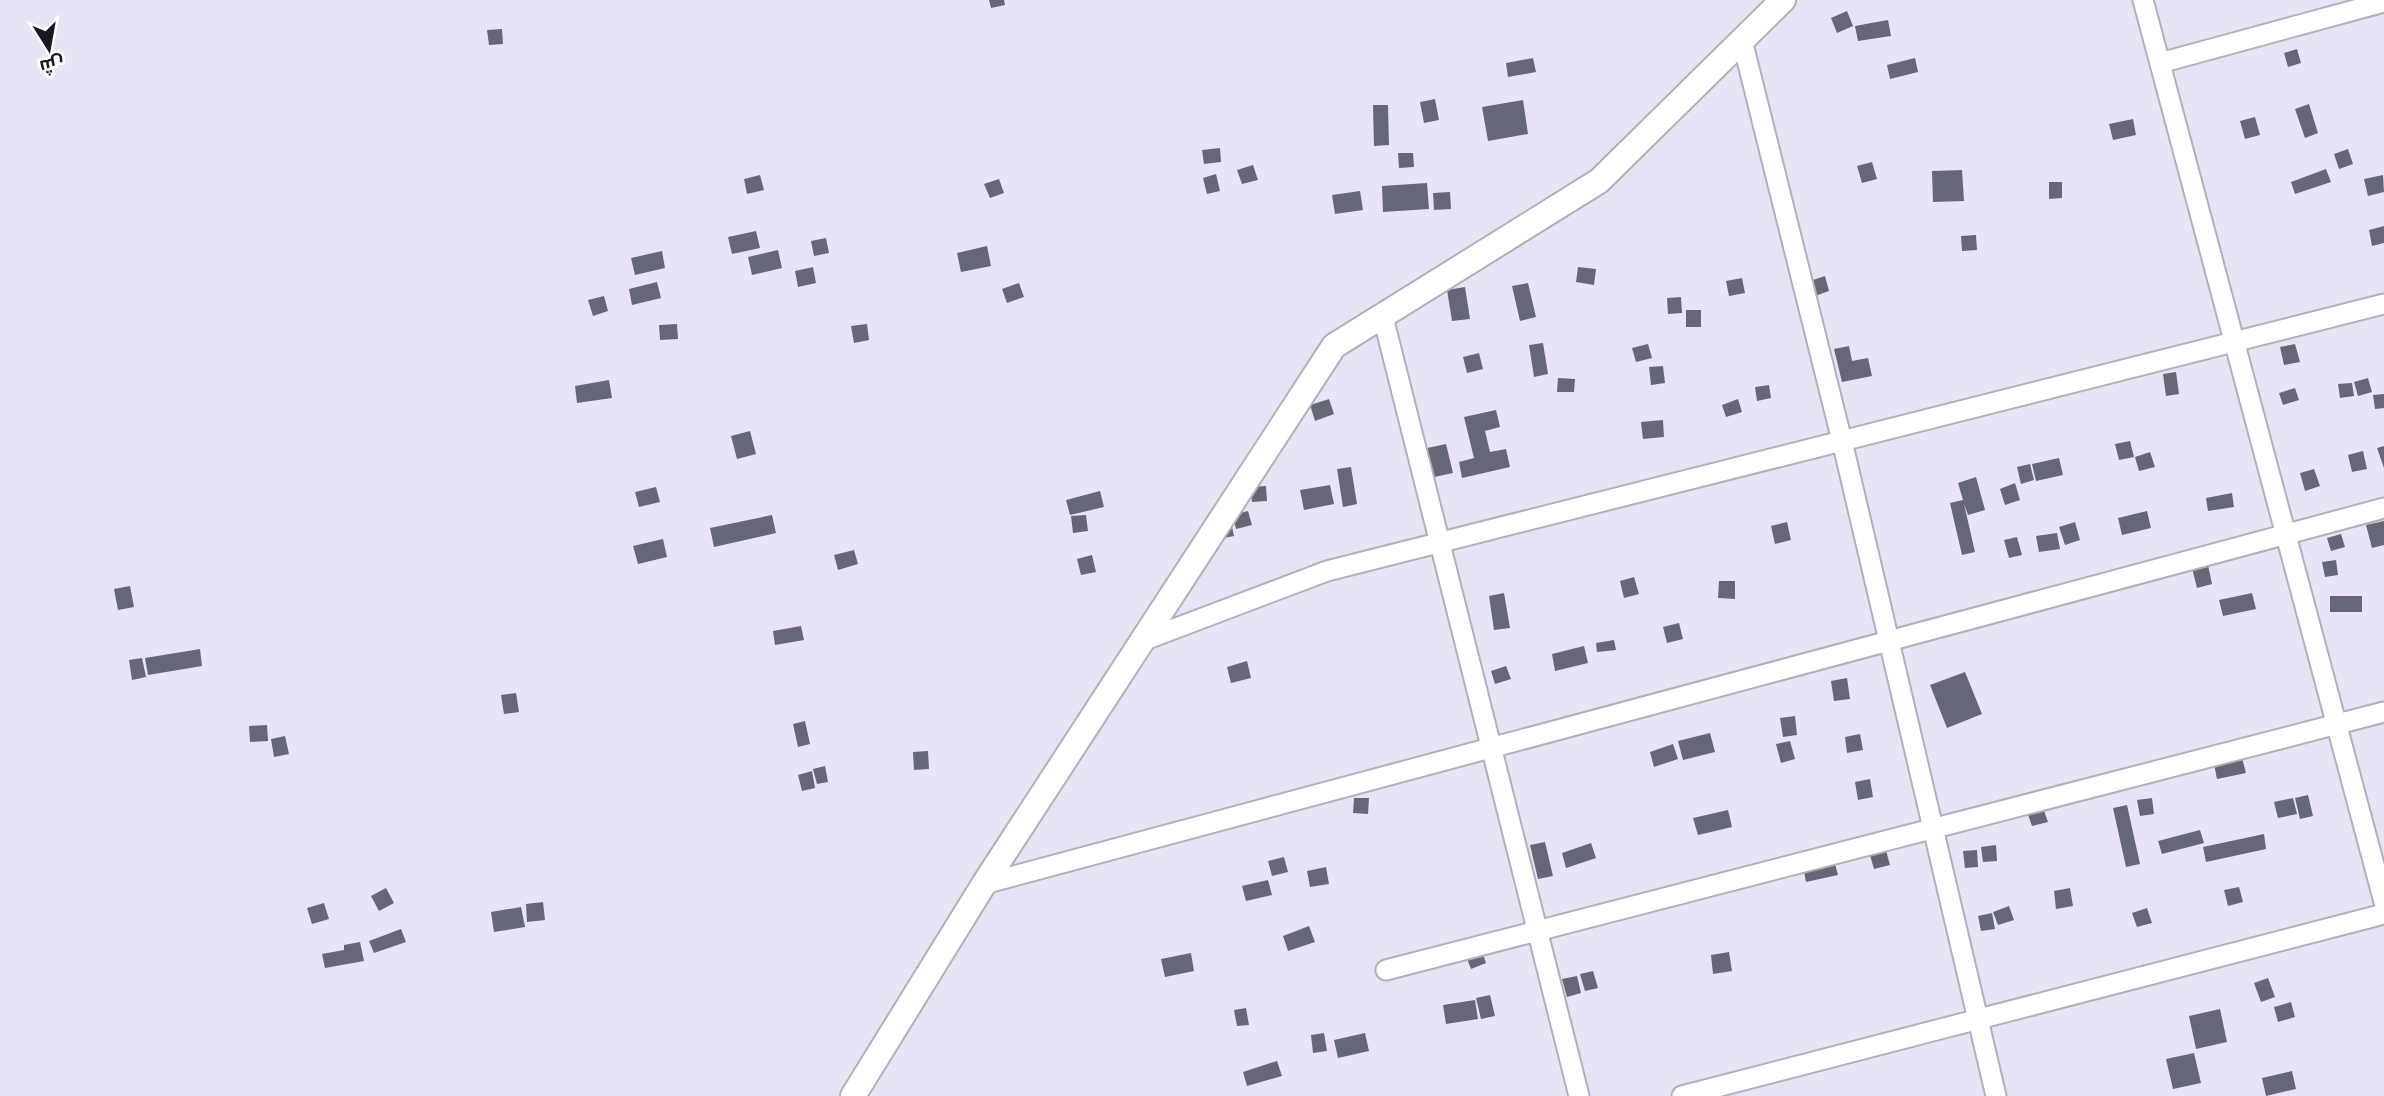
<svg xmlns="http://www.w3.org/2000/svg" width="2384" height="1096" font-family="'Space Grotesk',Cairo,sans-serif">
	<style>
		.building { fill: #656776 }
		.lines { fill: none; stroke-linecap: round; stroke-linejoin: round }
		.minor-casing { stroke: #b3aebe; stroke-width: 23 }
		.tertiary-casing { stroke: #b3aebe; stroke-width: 28 }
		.minor { stroke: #fff; stroke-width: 19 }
		.tertiary { stroke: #fff; stroke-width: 24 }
	</style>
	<rect width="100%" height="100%" fill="#e9e4f5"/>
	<g class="building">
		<polygon points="989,0 1004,0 1005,5 991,8"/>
		<polygon points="1847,11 1853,26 1837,33 1831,18"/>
		<polygon points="1888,20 1891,36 1858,41 1855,26"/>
		<polygon points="502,29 503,44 489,45 487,30"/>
		<polygon points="2297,49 2301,63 2288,67 2284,53"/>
		<polygon points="1533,58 1536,72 1508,77 1506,63"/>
		<polygon points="1915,58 1918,72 1890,79 1887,65"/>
		<polygon points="1435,99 1439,120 1424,123 1420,102"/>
		<polygon points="1523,100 1528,134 1488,141 1482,107"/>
		<polygon points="2309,104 2318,133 2305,138 2295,109"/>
		<polygon points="1373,105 1388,105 1389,145 1374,146"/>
		<polygon points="2255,117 2260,135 2245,139 2240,121"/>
		<polygon points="2133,119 2136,135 2113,140 2109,124"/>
		<polygon points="1220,148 1221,162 1204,164 1202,150"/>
		<polygon points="2348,149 2353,164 2339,169 2334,154"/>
		<polygon points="1398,153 1413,153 1414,167 1399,168"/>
		<polygon points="1872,162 1877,179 1862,183 1857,166"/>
		<polygon points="1253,165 1258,180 1242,184 1237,170"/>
		<polygon points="2326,169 2331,182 2295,194 2291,182"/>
		<polygon points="1962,170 1964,201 1933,202 1932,171"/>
		<polygon points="1216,174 1220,191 1207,194 1203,178"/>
		<polygon points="760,175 764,190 747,194 744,179"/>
		<polygon points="2383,175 2384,192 2368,196 2364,179"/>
		<polygon points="999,179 1004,193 990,198 984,184"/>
		<polygon points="2049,182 2062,182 2062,198 2049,199"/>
		<polygon points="1427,183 1429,209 1383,212 1382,186"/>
		<polygon points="1360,191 1363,210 1335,214 1332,195"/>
		<polygon points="1450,192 1451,209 1434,210 1433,193"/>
		<polygon points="2384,226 2384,243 2372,246 2369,230"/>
		<polygon points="756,231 760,248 732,254 728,237"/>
		<polygon points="1976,235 1977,250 1962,251 1961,236"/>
		<polygon points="826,238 829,253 814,256 811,241"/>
		<polygon points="987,246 991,266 961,272 957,253"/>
		<polygon points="778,250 782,268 752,275 748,257"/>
		<polygon points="662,251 665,268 635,275 631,258"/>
		<polygon points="813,267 816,283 798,287 795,271"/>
		<polygon points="1578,267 1596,269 1594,285 1576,282"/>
		<polygon points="1825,276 1829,291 1815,296 1810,281"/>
		<polygon points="1742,278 1745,293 1729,296 1726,281"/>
		<polygon points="657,282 661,298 632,305 629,289"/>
		<polygon points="1019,283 1024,297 1007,303 1002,289"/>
		<polygon points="1528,283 1536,317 1520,321 1512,286"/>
		<polygon points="1465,287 1470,319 1452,321 1447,290"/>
		<polygon points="604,296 608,311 593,316 588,300"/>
		<polygon points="1681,297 1682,313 1668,314 1667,298"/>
		<rect x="1686" y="310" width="15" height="17"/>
		<polygon points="677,324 678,339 660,340 659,325"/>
		<polygon points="867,324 869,340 854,343 851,326"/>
		<polygon points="1543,343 1548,374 1534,377 1529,345"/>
		<polygon points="1648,344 1652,358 1636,362 1632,348"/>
		<polygon points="2295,344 2300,362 2284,365 2280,347"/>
		<polygon points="1849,346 1852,361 1868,358 1872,376 1842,382 1834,349"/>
		<polygon points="1479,353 1483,369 1467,373 1463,357"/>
		<polygon points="1663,366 1665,383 1651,385 1649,367"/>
		<polygon points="2176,372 2179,394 2166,396 2163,374"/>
		<polygon points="1558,378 1575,379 1574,392 1557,392"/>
		<polygon points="2368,378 2372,392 2358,396 2354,382"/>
		<polygon points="609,380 612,398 577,403 575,386"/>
		<polygon points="2352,383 2354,396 2340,398 2338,384"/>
		<polygon points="1769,385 1771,398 1757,401 1755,387"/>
		<polygon points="2295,388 2299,400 2283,405 2279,393"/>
		<polygon points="2384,394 2384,408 2375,409 2373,395"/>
		<polygon points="1329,399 1334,414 1315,421 1310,405"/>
		<polygon points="1738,399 1742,412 1726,417 1722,405"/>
		<polygon points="1496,410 1500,427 1485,431 1490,452 1506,449 1510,467 1462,478 1459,462 1474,458 1464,417"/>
		<polygon points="1663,420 1664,437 1643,439 1641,422"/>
		<polygon points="750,431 756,454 737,459 731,436"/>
		<polygon points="2130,441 2134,457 2119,460 2115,444"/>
		<polygon points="1446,444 1453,473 1425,479 1418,450"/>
		<polygon points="2384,446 2384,468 2377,448"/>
		<polygon points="2363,451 2367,469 2352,472 2348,455"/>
		<polygon points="2150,452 2155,467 2139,471 2135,457"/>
		<polygon points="2059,458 2063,475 2036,481 2032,464"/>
		<polygon points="2030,464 2034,480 2021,484 2017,467"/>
		<polygon points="1351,467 1357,504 1343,507 1337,469"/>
		<polygon points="2314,469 2320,486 2305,491 2300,473"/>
		<polygon points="1976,477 1985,510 1968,515 1964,504 1975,552 1962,555 1950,503 1963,500 1958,483"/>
		<polygon points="2015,483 2020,500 2005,505 2000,489"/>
		<polygon points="1330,485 1334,504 1304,510 1300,490"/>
		<polygon points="1266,486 1267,501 1252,502 1250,487"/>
		<polygon points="656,487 660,502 639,507 635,492"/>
		<polygon points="1100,491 1104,507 1070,515 1066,500"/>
		<polygon points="2232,493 2234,507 2208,511 2206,498"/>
		<polygon points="1248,511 1252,525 1236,529 1233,515"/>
		<polygon points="2147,511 2151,528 2122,535 2118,518"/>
		<polygon points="772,515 776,533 714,547 710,528"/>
		<polygon points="1086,515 1088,531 1073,533 1071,516"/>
		<polygon points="1230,518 1234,536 1218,539"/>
		<polygon points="2384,521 2384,545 2372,548 2366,525"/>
		<polygon points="1787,522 1791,540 1775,544 1771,526"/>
		<polygon points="2075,522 2080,540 2065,545 2059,527"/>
		<polygon points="2057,533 2060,549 2039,552 2036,536"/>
		<polygon points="2341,534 2345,547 2331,551 2327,538"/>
		<polygon points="2017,537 2022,555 2009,558 2004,540"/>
		<polygon points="663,539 667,557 638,564 633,546"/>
		<polygon points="854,550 858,564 838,570 834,555"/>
		<polygon points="1092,555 1096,572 1081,575 1077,559"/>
		<polygon points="2336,560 2338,575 2325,577 2322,562"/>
		<polygon points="2208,565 2212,584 2197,588 2192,568"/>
		<polygon points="1634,577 1639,594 1624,598 1620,581"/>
		<polygon points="1719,581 1735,581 1735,599 1718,598"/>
		<polygon points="130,586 134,607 118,610 114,589"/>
		<polygon points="1504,593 1510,628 1494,630 1489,596"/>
		<polygon points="2252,593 2256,609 2223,616 2219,600"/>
		<rect x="2330" y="596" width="32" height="16"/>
		<polygon points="1679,623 1683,639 1667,643 1663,627"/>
		<polygon points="801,626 804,640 775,645 773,631"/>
		<polygon points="1614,640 1616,650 1597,652 1596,643"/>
		<polygon points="1584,646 1588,663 1555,671 1552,654"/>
		<polygon points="200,649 202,666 148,675 145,658"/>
		<polygon points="142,658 146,677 132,680 129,660"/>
		<polygon points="1247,661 1251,678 1231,683 1227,667"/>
		<polygon points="1506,666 1511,679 1495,684 1491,671"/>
		<polygon points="1965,672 1982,714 1947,728 1930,685"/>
		<polygon points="1847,678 1850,699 1834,701 1831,681"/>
		<polygon points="516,693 519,712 504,714 501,695"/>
		<polygon points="1795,716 1797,735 1783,737 1780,718"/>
		<polygon points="805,721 810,744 798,747 793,724"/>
		<polygon points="267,725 268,741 250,742 249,726"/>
		<polygon points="1710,733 1715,752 1683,760 1678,741"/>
		<polygon points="1860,734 1863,750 1847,753 1845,737"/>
		<polygon points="285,736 289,754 274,757 271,739"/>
		<polygon points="1790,741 1795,759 1781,763 1776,744"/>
		<polygon points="1673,744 1678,759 1654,767 1650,752"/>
		<polygon points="928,751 929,769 914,770 913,752"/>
		<polygon points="2242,758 2246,773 2217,779 2214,764"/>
		<polygon points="825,766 828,782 817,784 813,769"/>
		<polygon points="812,771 815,788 802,791 798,775"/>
		<polygon points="1870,779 1873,797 1858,800 1855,782"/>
		<polygon points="2308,795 2313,816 2300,819 2295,798"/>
		<polygon points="1354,798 1369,798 1368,814 1353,813"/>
		<polygon points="2152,798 2154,814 2140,816 2137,800"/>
		<polygon points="2293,798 2297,814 2278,818 2274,802"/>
		<polygon points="2042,805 2048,822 2032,826 2026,809"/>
		<polygon points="2127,805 2140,864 2126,867 2113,808"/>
		<polygon points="1728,810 1732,827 1698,835 1693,818"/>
		<polygon points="2200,830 2204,843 2162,854 2158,841"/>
		<polygon points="2264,834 2266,849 2206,862 2203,847"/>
		<polygon points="1545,842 1553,876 1538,879 1530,845"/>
		<polygon points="1591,843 1596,858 1566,868 1562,853"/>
		<polygon points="1996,845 1997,861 1983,862 1981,847"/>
		<polygon points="1885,847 1890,865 1874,869 1869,852"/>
		<polygon points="1977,850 1978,867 1965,868 1963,851"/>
		<polygon points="1284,857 1288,872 1272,876 1268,861"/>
		<polygon points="1834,860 1838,875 1806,882 1803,866"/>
		<polygon points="1326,867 1329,884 1310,887 1307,871"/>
		<polygon points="1268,880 1272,895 1246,901 1242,886"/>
		<polygon points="2239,887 2243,902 2228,906 2224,890"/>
		<polygon points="386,888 394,903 379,911 371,896"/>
		<polygon points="2070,888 2073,906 2056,909 2054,891"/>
		<polygon points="543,902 545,920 527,922 526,904"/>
		<polygon points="324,903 329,919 312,924 307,908"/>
		<polygon points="2009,906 2014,920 1998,925 1993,912"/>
		<polygon points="521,907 525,927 494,932 491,912"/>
		<polygon points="2147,908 2152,923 2137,927 2132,913"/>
		<polygon points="1992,913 1995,929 1981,931 1978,916"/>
		<polygon points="1309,926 1315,942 1288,951 1283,936"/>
		<polygon points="401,929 406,942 374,953 369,941"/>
		<polygon points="360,942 364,961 325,968 322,954 344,950 344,945"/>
		<polygon points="1481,949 1486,963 1471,969 1466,956"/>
		<polygon points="1729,952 1732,971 1713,974 1711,955"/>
		<polygon points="1191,953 1194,971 1165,977 1161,959"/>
		<polygon points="1593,971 1598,988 1585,991 1580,974"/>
		<polygon points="1577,976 1581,993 1567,997 1562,979"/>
		<polygon points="2268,978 2275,997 2261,1002 2254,983"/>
		<polygon points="1490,995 1495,1016 1481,1019 1476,998"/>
		<polygon points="1475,1000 1478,1019 1446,1024 1443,1005"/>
		<polygon points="2291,1002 2295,1017 2278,1022 2274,1007"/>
		<polygon points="1246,1008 1249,1025 1237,1026 1234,1010"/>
		<polygon points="2220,1009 2227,1042 2196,1049 2189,1016"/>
		<polygon points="1324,1033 1327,1051 1313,1053 1311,1035"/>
		<polygon points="1365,1033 1369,1051 1338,1058 1334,1040"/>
		<polygon points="2194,1053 2201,1083 2173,1089 2166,1059"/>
		<polygon points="1277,1061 1282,1076 1247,1086 1243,1072"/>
		<polygon points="2292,1071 2296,1089 2266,1096 2262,1078"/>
	</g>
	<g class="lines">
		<g class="minor-casing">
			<g id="minor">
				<polyline points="2143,0 2384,902"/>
				<polyline points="1742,40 1842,441 1996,1096"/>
				<polyline points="2160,63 2384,2"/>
				<polyline points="1383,317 1579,1096"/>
				<polyline points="1142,641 1327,571 2384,304"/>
				<polyline points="984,884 2384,508"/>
				<polyline points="1386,970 2384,712"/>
				<polyline points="1682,1096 2384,914"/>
			</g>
		</g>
		<g class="tertiary-casing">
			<polyline id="tertiary" points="853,1096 984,884 1334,346 1599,181 1783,0"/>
		</g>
		<use href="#minor" class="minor"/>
		<use href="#tertiary" class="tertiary"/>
	</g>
	<g transform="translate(49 49) rotate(169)" stroke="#ffffff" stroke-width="5" paint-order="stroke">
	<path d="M0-5L12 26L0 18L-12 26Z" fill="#1a181e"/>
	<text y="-10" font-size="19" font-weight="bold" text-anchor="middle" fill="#1a181e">ش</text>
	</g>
</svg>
